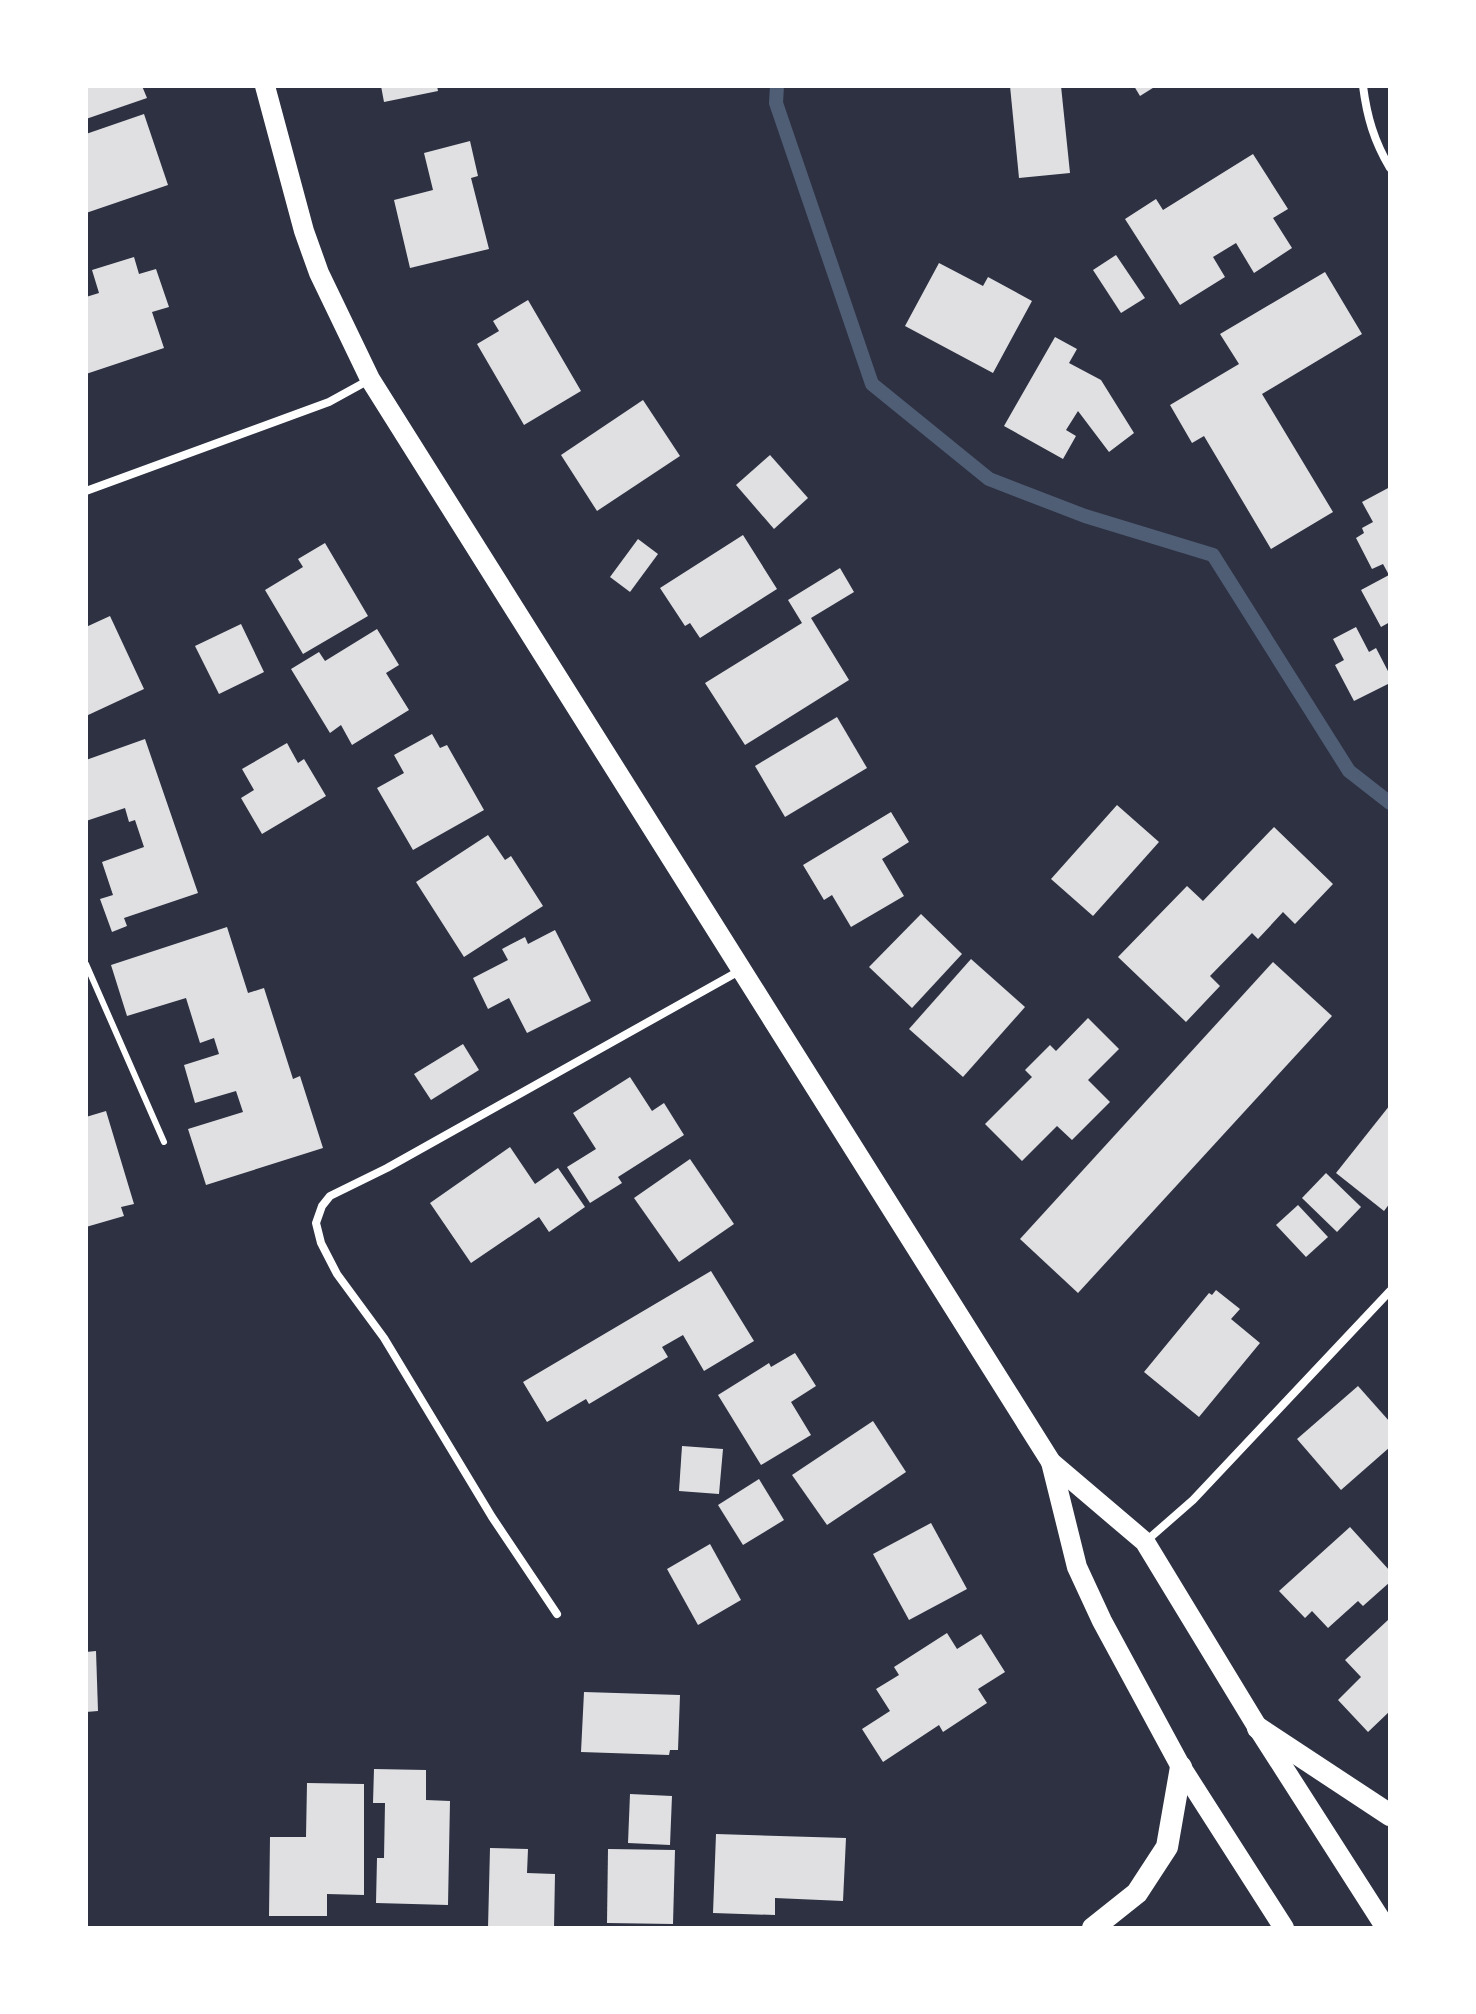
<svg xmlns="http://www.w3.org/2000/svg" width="1476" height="2014" font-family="Karla,sans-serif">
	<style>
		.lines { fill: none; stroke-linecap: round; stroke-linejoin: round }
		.stream { stroke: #4f5d75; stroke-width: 14 }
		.building { fill: #e0e0e3 }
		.service { stroke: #fff; stroke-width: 6 }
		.minor { stroke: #fff; stroke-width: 8 }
		.primary { stroke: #fff; stroke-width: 20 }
		.trunk { stroke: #fff; stroke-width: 22 }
	</style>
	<rect width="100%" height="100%" fill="#2d3142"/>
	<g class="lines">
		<polyline class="stream" points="777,86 776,103 872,384 989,479 1085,516 1213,555 1349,771 1390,803"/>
	</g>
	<g class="building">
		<polygon points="86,86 142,86 147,98 86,119"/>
		<polygon points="381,86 437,86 438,91 384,102"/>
		<polygon points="1010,86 1061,86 1070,173 1019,178"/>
		<polygon points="1134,86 1156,86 1140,96"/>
		<polygon points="144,114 168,185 86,213 86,134"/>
		<polygon points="470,141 478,176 471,178 489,249 410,268 394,200 433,190 424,153"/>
		<polygon points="1253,154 1288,209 1273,218 1292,248 1254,273 1236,243 1213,257 1225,277 1180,305 1125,219 1156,199 1163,210"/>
		<polygon points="1116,255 1145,298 1121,313 1093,270"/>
		<polygon points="134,257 139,274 156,269 169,307 152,312 164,348 86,374 86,297 99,293 92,270"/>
		<polygon points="939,263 983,286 988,277 1032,301 993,373 905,326"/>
		<polygon points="1325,272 1362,334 1262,394 1333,512 1271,549 1204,436 1192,443 1170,405 1239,364 1220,334"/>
		<polygon points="528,300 581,391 524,425 477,344 499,331 493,321"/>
		<polygon points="1055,337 1077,349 1069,363 1101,380 1134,433 1109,452 1078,411 1066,430 1076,436 1063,459 1004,426"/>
		<polygon points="643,400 680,456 597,511 561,455"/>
		<polygon points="770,455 808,498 774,529 736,485"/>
		<polygon points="1390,487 1390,622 1381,627 1361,590 1389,575 1383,564 1372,569 1356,538 1364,533 1362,528 1373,522 1362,502"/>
		<polygon points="743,535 777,589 700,638 690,623 685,626 660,588"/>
		<polygon points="638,539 658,554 630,592 610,577"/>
		<polygon points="325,543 368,616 303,654 265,590 303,567 298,559"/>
		<polygon points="840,568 854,592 811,618 849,680 745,745 705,683 802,623 788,600"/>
		<polygon points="110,616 144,689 86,716 86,627"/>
		<polygon points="241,624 264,672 219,694 195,646"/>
		<polygon points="1356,627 1369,652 1376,648 1390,675 1390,683 1354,701 1335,665 1344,660 1333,639"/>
		<polygon points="377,629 399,665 386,673 409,710 352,745 341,725 330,733 291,669 319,652 325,661"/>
		<polygon points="837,717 867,768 785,817 755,766"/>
		<polygon points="432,734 440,748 447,745 484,810 413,850 377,788 404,773 394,755"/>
		<polygon points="145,739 198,893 124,918 127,926 112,932 100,899 113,895 102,862 144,847 135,820 129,822 125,808 86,821 86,760"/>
		<polygon points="287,743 298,763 304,759 326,796 262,834 241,798 254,790 242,769"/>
		<polygon points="1117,805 1159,842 1093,916 1051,879"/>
		<polygon points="891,812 909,842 882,859 904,896 851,927 832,895 824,900 803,865"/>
		<polygon points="1274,827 1333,884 1295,924 1283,912 1258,939 1252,933 1210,976 1220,986 1186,1022 1118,957 1187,886 1203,901"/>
		<polygon points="488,835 505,860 511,856 543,906 464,957 416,882"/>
		<polygon points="921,914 962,954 912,1008 869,967"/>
		<polygon points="227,927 248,993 264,988 293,1079 300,1076 323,1148 206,1185 188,1129 243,1112 236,1091 195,1103 184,1065 219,1054 214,1038 200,1043 186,998 127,1016 111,965"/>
		<polygon points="555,930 591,1001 527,1033 509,998 488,1009 473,978 508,960 502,949 525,937 528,944"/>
		<polygon points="971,959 1025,1007 963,1077 909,1029"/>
		<polygon points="1273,962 1332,1016 1078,1293 1020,1239"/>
		<polygon points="1088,1018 1119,1049 1088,1080 1110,1102 1072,1140 1057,1126 1022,1161 985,1124 1032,1077 1025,1070 1050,1045 1056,1051"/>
		<polygon points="463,1044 479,1070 431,1100 414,1074"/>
		<polygon points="630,1077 652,1111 664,1103 684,1135 618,1177 622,1183 590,1203 567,1167 596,1149 573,1113"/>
		<polygon points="1390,1105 1390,1203 1384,1211 1336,1173"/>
		<polygon points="106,1111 134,1204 121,1207 124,1216 86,1227 86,1117"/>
		<polygon points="510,1147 535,1184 558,1168 585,1207 549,1232 539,1217 471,1263 430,1203"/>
		<polygon points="690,1159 734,1224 679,1262 634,1198"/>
		<polygon points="1326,1173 1361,1207 1337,1232 1302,1198"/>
		<polygon points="1298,1205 1328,1237 1306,1257 1276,1225"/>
		<polygon points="711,1271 754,1341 704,1371 683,1335 662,1347 668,1357 589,1404 586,1399 547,1422 523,1382"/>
		<polygon points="1216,1290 1240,1309 1231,1319 1260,1343 1199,1417 1144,1372 1209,1293 1212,1295"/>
		<polygon points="795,1353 816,1386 791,1402 811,1435 761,1465 718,1395 769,1363 771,1367"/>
		<polygon points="1358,1386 1390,1422 1390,1447 1341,1490 1297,1439"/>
		<polygon points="873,1421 906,1472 827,1525 792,1475"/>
		<polygon points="682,1446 723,1449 719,1494 679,1491"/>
		<polygon points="759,1479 784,1520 743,1545 718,1505"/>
		<polygon points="931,1523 967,1589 909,1620 873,1554"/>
		<polygon points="1350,1527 1390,1571 1390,1582 1363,1606 1358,1601 1328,1628 1312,1611 1305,1618 1279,1591"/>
		<polygon points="710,1544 741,1600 698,1625 667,1569"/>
		<polygon points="1388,1620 1390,1622 1390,1711 1368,1732 1338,1700 1361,1677 1345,1660"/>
		<polygon points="947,1633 957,1649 981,1634 1005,1672 978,1689 987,1703 943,1732 939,1725 883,1762 862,1729 890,1711 876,1689 899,1675 894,1667"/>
		<polygon points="96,1651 98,1711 86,1712 86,1652"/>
		<polygon points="584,1692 680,1695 678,1750 670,1750 669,1755 581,1752"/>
		<polygon points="374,1769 426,1770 426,1800 450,1801 448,1905 376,1903 377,1858 384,1858 385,1803 373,1803"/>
		<polygon points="307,1783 364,1784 364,1895 327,1894 327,1916 269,1916 270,1837 306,1837"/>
		<polygon points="630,1794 672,1796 670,1845 628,1843"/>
		<polygon points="716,1834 846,1838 843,1901 775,1898 775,1915 713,1913"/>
		<polygon points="490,1848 528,1849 527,1873 555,1874 554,1928 488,1928"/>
		<polygon points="608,1849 675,1850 673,1924 607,1923"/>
	</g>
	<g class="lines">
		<polyline class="service" points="86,964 164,1142"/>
		<g class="minor">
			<path d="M1363 86C1367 117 1374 141 1390 168"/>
			<polyline points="86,491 329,402 369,380"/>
			<polyline points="1145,1542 1193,1500 1390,1291"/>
			<polyline points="557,1614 492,1517 384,1338 337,1274 321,1243 316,1223 322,1206 330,1196 387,1168 741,970"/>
		</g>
		<g class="primary">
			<polyline points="265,86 304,231 319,273 370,379 1051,1462 1145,1542 1258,1728 1386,1928"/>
			<polyline points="1051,1462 1077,1567 1102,1621 1181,1767 1284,1928"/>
		</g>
		<g class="trunk">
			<polyline points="1258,1728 1390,1815"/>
			<polyline points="1093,1928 1137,1893 1167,1847 1181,1767"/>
		</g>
	</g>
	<rect width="1476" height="2014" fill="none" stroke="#ffffff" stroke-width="176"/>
</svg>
